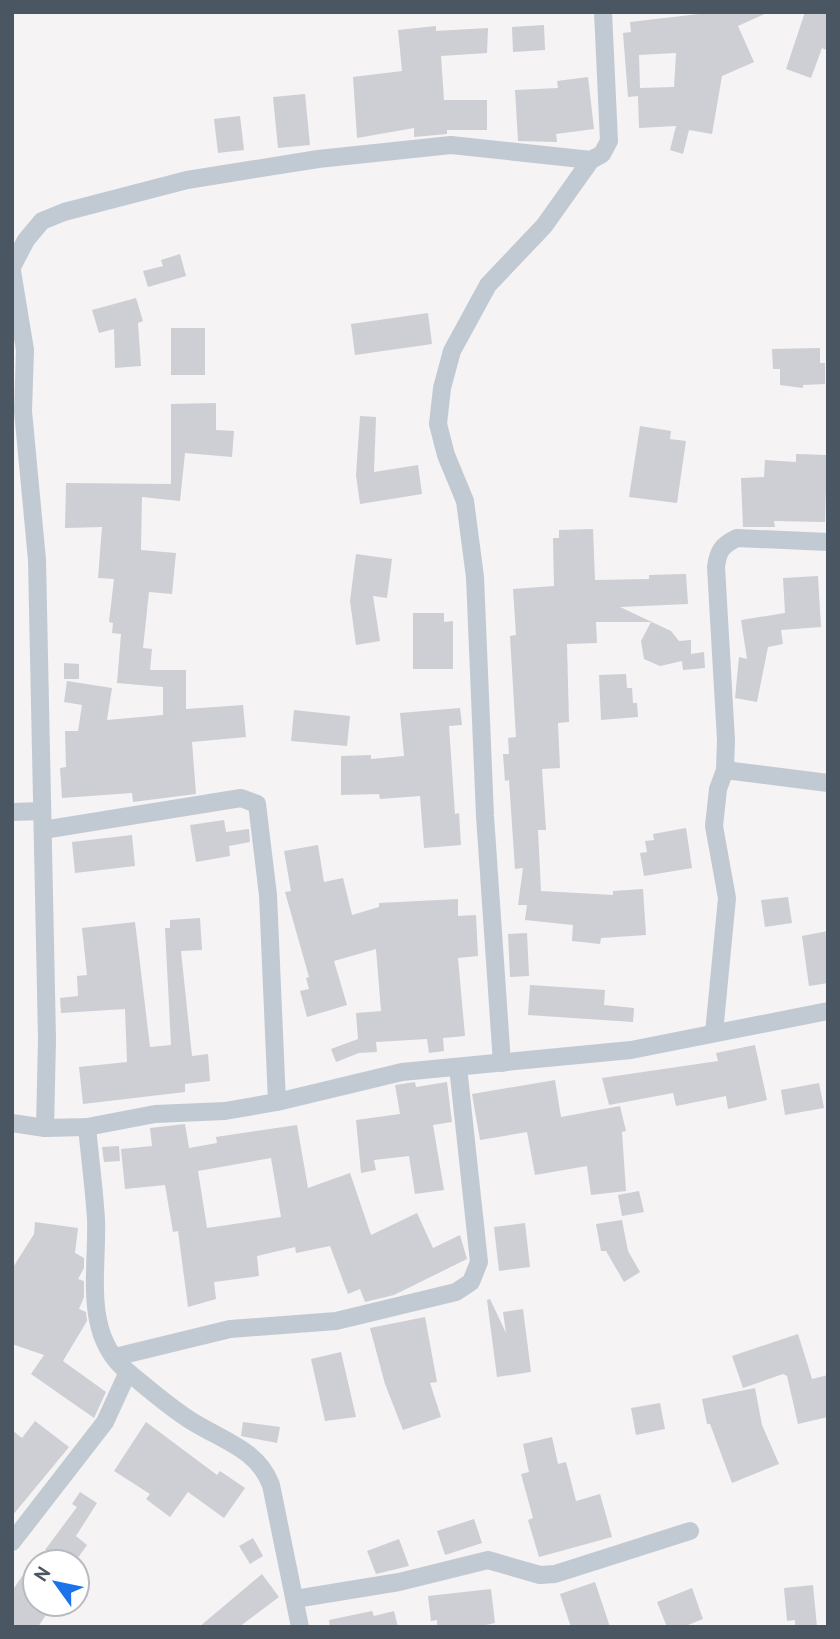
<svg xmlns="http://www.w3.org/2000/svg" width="840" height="1639" font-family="'PT Sans',sans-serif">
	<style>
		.building { fill: #cdcfd5; fill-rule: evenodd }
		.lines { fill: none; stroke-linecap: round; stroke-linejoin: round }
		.street { stroke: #c1cad2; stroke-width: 18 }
	</style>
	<rect width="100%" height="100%" fill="#f5f3f3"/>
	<g class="building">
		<path d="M716 12H769L738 26 754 62 722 76 712 134 689 130 683 154 670 150 676 126 639 128 638 96 628 97 623 33 631 32 630 22ZM676 53 674 87 640 88 639 55Z"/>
		<polygon points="805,12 828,12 828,51 822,48 811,78 786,69"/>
		<polygon points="544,25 545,50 513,52 512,27"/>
		<polygon points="436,26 436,31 488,28 487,53 441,56 444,100 487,100 487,130 447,130 447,134 414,137 414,128 357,138 353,77 402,71 398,30"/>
		<polygon points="588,77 594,129 556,134 557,142 518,141 515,90 558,88 557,81"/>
		<polygon points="305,94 310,145 278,148 273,97"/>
		<polygon points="240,116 244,150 218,153 214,119"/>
		<polygon points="180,254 186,276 148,287 143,271 163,266 161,260"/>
		<polygon points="136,298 143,321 138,323 141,366 115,368 114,329 99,333 92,310"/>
		<polygon points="428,313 432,344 355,355 351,324"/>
		<rect x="171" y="328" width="34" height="47"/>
		<polygon points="820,348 820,363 825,363 825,384 803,385 803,388 780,385 780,369 773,369 772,349"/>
		<polygon points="216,403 216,430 234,431 232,457 185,453 180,501 142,497 141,550 176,553 172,594 149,592 143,648 152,649 150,670 186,670 186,709 243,705 246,737 192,742 196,794 133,802 132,793 62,798 60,768 66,767 65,731 78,731 82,705 64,702 67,681 112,688 107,720 163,715 163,687 117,683 121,634 112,633 113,623 109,622 114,579 98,578 102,527 65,528 66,483 171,484 171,404"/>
		<polygon points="360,416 376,417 374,472 418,465 422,494 360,504 356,475"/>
		<polygon points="640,426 671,431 670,439 686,441 677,503 629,497"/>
		<polygon points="796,454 827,455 825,522 774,521 775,527 743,527 741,478 764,477 765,460 796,462"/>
		<polygon points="593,529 595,580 649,579 649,575 686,574 688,604 620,607 671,631 679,641 691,640 691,654 704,652 705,668 683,670 682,661 660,666 644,659 641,641 651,622 596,622 597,643 567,644 569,722 558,723 560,768 542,769 546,830 538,830 541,891 613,895 613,891 643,889 646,935 601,938 600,944 572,941 573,925 525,920 527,905 518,905 523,868 515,869 509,780 505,781 503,754 509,754 508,738 516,737 510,636 516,635 513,589 554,586 553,538 559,538 559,530"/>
		<polygon points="356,554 392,559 387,598 373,596 380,641 356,645 350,601"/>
		<polygon points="818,576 821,627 781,630 783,644 768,647 757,702 735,698 739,657 747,659 741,620 785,613 783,578"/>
		<polygon points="413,613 444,613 444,622 453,621 453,669 413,669"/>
		<polygon points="64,663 79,664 79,679 64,679"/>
		<polygon points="626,674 627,688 632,688 633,703 637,703 638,717 601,720 599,675"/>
		<polygon points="460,708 462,725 449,726 455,814 459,813 461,845 424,848 420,796 380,799 379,794 341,795 341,756 371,755 371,759 404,756 400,713"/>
		<polygon points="294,710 350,716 347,746 291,741"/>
		<polygon points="224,820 226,832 249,829 250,842 229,846 230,856 196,862 190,825"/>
		<polygon points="686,828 692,868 644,876 640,853 647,852 645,841 654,840 653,834"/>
		<polygon points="132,835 135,866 75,873 72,842"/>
		<polygon points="318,845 324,882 343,878 352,915 379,907 379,903 458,899 458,916 476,915 478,956 458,958 465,1036 443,1038 444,1051 429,1053 427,1039 376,1042 377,1052 359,1053 336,1062 331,1049 358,1039 356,1013 381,1011 376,949 334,961 347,1005 307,1017 300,991 309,989 306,978 309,977 285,892 291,891 284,851"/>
		<polygon points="788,897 792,923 765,927 761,900"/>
		<polygon points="200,918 202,950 181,951 192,1056 208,1054 210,1081 185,1084 185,1092 83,1104 79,1067 127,1062 125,1009 61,1013 60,998 78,996 77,976 87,975 82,928 135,922 150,1047 171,1045 165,928 170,928 170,920"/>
		<polygon points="828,931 828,983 809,986 802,936"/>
		<polygon points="527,933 529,976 510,977 508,934"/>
		<polygon points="530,985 605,990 604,1005 634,1008 633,1022 528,1015"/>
		<polygon points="755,1045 767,1100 728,1109 726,1096 676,1106 673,1093 609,1105 602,1078 718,1061 716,1053"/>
		<polygon points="555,1080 561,1117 620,1106 626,1131 622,1132 626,1191 591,1195 587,1166 535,1175 527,1132 480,1140 472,1094"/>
		<polygon points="415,1082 416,1087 447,1082 452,1122 433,1125 444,1190 415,1194 409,1156 374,1160 376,1170 361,1173 356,1120 400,1114 395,1085"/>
		<polygon points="819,1083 824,1108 785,1115 781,1090"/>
		<path d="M185 1124 189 1148 217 1143 216 1137 297 1125 308 1188 350 1173 371 1235 417 1213 433 1248 460 1235 467 1259 394 1295 365 1302 360 1289 348 1294 330 1246 296 1253 295 1247 257 1256 259 1276 214 1282 216 1299 188 1307 178 1231 173 1232 165 1185 125 1189 121 1149 152 1146 150 1128ZM271 1158 281 1217 207 1228 198 1171Z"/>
		<polygon points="119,1146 120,1161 104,1162 102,1147"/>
		<polygon points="639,1191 644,1212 622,1216 618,1195"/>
		<polygon points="622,1220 628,1251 640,1272 624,1282 606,1251 601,1251 596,1224"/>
		<polygon points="35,1222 78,1228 75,1253 84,1258 84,1268 78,1279 84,1281 84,1297 79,1309 86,1312 87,1321 63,1361 106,1392 94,1418 31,1374 44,1355 12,1344 12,1269 34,1234"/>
		<polygon points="525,1223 530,1267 499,1271 494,1227"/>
		<polygon points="490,1299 506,1333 503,1312 523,1309 531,1372 497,1377 487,1300"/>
		<polygon points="425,1317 437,1382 430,1383 441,1417 403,1430 385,1384 370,1328"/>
		<polygon points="798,1334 812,1379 828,1375 828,1417 798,1424 787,1376 783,1374 743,1388 732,1356"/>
		<polygon points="341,1352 356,1417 325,1421 311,1359"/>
		<polygon points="755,1388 762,1425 779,1464 732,1483 710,1424 707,1424 702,1399"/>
		<polygon points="660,1403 665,1429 636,1435 631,1408"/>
		<polygon points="35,1421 69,1447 12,1516 12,1430 22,1438"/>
		<polygon points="146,1422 217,1475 220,1471 245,1488 224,1518 188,1492 170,1517 146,1499 150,1494 114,1471"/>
		<polygon points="243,1422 280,1427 277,1443 241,1436"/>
		<polygon points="552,1437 558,1464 566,1462 576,1501 600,1494 612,1537 539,1557 528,1520 533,1518 521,1474 529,1472 523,1444"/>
		<polygon points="80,1492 97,1503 76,1536 87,1545 75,1562 62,1562 45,1550 77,1507 72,1504"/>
		<polygon points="474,1519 482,1543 445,1555 437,1531"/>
		<polygon points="253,1538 263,1556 250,1564 239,1546"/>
		<polygon points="399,1539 409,1566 376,1574 367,1551"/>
		<polygon points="25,1572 35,1578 35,1604 53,1604 38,1627 12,1627 12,1591"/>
		<polygon points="262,1574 279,1597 239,1627 199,1627"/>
		<polygon points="595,1582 610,1627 571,1627 560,1594"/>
		<polygon points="813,1585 817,1627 795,1627 795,1620 787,1621 784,1588"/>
		<polygon points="692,1588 703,1619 683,1627 667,1627 657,1602"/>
		<polygon points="491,1589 495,1623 477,1627 437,1627 437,1620 431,1621 428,1596"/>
		<polygon points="372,1611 374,1616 394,1611 398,1627 330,1627 329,1620"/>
	</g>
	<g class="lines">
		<g class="street">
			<polyline points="12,267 26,240 42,221 64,212 187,180 318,159 451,145 591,160 602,154 609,141 603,12"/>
			<polyline points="12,271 25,350 23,411 37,560 47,1039 45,1128"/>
			<polyline points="725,770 828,783"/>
			<polyline points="12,812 42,811"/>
			<polyline points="43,830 241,798 257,804 268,895 277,1102"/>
			<path d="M714 1033 727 898 714 826 718 789 725 770 726 740 716 567C718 551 722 545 737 538L828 542"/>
			<polyline points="502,1063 485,816 475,577 465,501 446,455 438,424 442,388 452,351 488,285 544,226 591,160"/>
			<polyline points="12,1123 45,1128 87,1127 155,1114 225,1111 277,1102 402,1072 631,1050 828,1011"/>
			<path d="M87 1127C90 1158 94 1188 96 1219 98 1271 82 1335 128 1372 149 1389 170 1408 193 1422 224 1441 258 1450 271 1485L300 1627"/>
			<polyline points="115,1357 230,1329 336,1321 456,1292 471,1282 479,1262 458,1067"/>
			<polyline points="12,1542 105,1422 128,1372"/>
			<polyline points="295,1599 399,1582 488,1560 540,1575 555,1574 690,1531"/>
		</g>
	</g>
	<rect width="840" height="1639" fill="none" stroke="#4a5661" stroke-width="28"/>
	<g transform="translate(56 1583) rotate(303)"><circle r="33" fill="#ffffff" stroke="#b7bbc0" stroke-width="2"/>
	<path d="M0-5L12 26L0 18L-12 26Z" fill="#1a73e8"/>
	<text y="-10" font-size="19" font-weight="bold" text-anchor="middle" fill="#4a5661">N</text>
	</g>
</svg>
